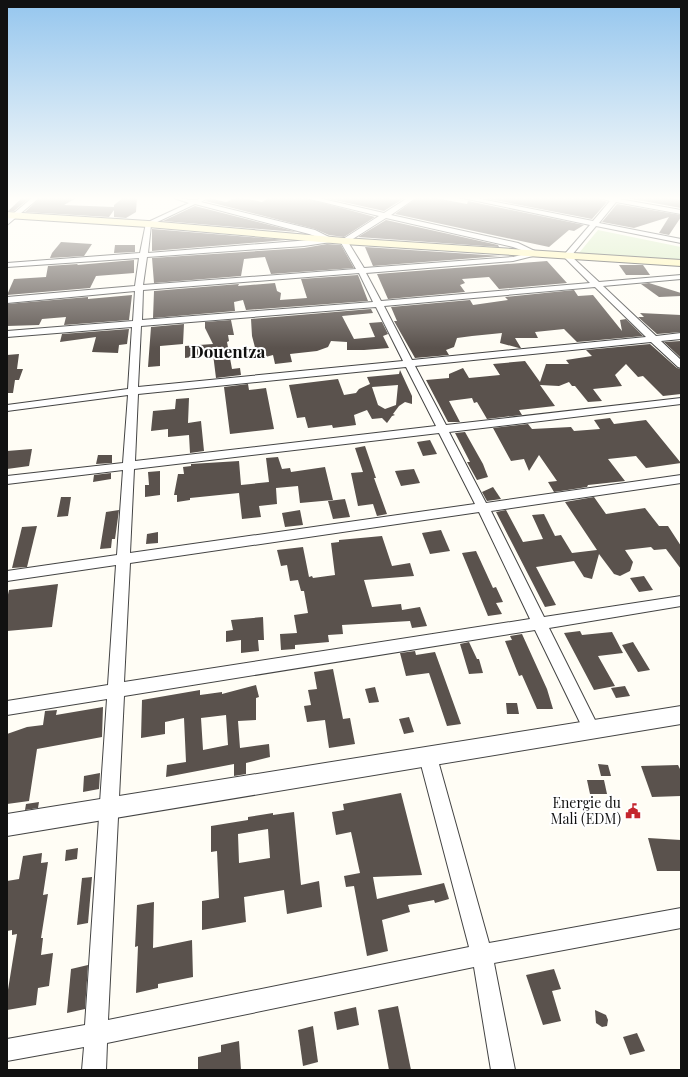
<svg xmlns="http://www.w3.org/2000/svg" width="688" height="1077" font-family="'Playfair Display',serif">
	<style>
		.green { fill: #d5ebbd }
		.building { fill: #5a524d; fill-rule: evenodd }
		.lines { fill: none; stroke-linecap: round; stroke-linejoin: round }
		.minor-casing { stroke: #444; stroke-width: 2 }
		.tertiary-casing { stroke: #444; stroke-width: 2 }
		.secondary-casing { stroke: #333; stroke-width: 2 }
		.minor { fill: #fff; fill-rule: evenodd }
		.tertiary { fill: #fff; fill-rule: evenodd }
		.secondary { fill: #fff6b0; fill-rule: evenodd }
		.labels { text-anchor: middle; stroke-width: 4; stroke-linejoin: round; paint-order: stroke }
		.near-poi-label { font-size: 14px; fill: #111; stroke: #fff; text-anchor: end }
		.far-town-label { font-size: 17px; font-weight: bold; fill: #111; stroke: #fff }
	</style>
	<rect width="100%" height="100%" fill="#fffdf5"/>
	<polygon class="green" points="598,230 681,247 681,260 579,253"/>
	<g class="building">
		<polygon points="23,197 31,197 14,211 8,211"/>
		<polygon points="41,197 78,197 64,205 114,207 114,205 124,197 137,197 136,212 126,218 114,217 114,210 109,217 25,212"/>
		<polygon points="238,197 262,202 270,197 301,197 375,217 344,237 329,235 315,229 205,201 210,198 226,202"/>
		<polygon points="321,197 383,197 395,199 399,197 406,197 384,211"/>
		<polygon points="418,197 430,197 467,204 468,201 584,225 574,231 569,230 549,247 395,214"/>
		<polygon points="479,197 595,197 607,202 592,219"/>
		<polygon points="621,197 669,197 679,200 681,198 681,208"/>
		<polygon points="617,204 681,215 681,217 669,235 659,233 669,217 634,228 602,222"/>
		<polygon points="195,206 297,232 163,221"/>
		<polygon points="386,220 498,245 499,247 358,237"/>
		<polygon points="152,229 286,240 152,251"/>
		<polygon points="61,242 92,244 84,256 50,258 52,253"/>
		<polygon points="327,244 341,245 354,268 271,274 265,257 244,259 241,276 154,283 152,258 304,248"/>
		<polygon points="115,245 135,245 135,252 114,253"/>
		<polygon points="365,247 501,256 373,266"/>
		<polygon points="134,260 134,273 96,276 90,288 7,295 14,279 46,277 48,266 78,264 77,265"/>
		<polygon points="547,261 567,283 499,289 489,277 462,279 465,283 460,285 465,292 388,299 377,274"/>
		<polygon points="619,265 643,265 650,275 626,275"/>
		<polygon points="358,275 368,301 246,310 243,300 234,302 235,311 153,318 154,291 239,284 238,286 275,283 277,291 281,293 280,300 307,298 301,279"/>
		<polygon points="649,283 681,293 681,296 659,297 641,284"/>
		<polygon points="574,290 578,296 593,295 622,331 620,320 626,319 643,336 577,342 564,329 535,332 538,338 515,338 521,348 519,348 500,343 502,333 472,336 457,338 454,347 446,350 449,355 415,358 394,321 397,321 391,307 470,300 473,305 508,300 505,297"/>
		<polygon points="132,295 129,320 64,325 66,317 42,319 39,325 7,326 7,304 88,297 88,299"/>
		<polygon points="371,309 373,313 342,316 354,339 375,337 369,323 382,322 388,334 383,336 389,348 364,350 347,350 347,342 331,341 328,347 317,351 290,354 292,362 275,364 273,355 258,359 252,336 251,319"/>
		<polygon points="640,313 681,315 681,332 657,334 638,317 644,317"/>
		<polygon points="231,320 234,335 228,335 229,341 227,342 232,369 240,368 241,375 216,378 213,354 185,358 185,346 213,344 205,328 205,322"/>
		<polygon points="184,324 183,344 160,346 160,366 148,367 151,327"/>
		<polygon points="129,329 127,344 119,345 118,353 92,352 96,337 60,342 62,334"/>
		<polygon points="681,341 681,358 664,342"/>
		<polygon points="650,344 677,368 681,369 681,394 663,396 643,376 638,377 626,364 615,375 622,386 593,389 602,401 588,402 575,386 572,386 569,382 559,386 540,385 555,406 519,410 522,415 487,419 477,402 474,403 472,398 449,401 460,422 448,422 426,380 449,378 449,374 463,368 469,378 500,375 493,364 525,361 540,382 546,364 569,364 566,360 592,356 586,350"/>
		<polygon points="19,354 17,369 23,369 19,380 15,380 13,393 7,393 7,355"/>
		<path d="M400 370 412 396V404L405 402 399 406 393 414 395 415 392 416 387 423 382 418 372 419 367 410 354 415 356 425 333 428 332 425 308 428 305 417 297 418 289 385 338 379 344 395 356 393 359 389 370 384 367 377 399 374ZM398 385 396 405 385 409 378 405 372 387Z"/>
		<polygon points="248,384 249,390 266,388 274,429 230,434 224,387"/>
		<polygon points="189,398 188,423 201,421 204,451 190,453 189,435 168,437 168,429 151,431 153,411 175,409 176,399"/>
		<polygon points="610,418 614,424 646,420 681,463 646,468 636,456 608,459 625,481 588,485 587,487 554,492 548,482 557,481 539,455 529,471 524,459 511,461 493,428 528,424 532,429 571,427 574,431 600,429 594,420"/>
		<polygon points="465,432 483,464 488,477 477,480 467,462 470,462 455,433"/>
		<polygon points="430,440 437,454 423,456 417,442"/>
		<polygon points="365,446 376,478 374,478 387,514 377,516 373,504 358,506 351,473 363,472 355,448"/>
		<polygon points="32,449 29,466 7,469 7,451"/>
		<polygon points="98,455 112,455 112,463 96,464"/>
		<polygon points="278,457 282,469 290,468 291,472 325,467 333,500 300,503 298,486 276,488 277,504 259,506 261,517 242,519 239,493 190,498 190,500 177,502 177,495 174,495 178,474 184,474 183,467 191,466 191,464 239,461 241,485 269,482 266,458"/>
		<polygon points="414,469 420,483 401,486 395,471"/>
		<polygon points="160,471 160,495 145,497 145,485 149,485 148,472"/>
		<polygon points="111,473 111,479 93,482 94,475"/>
		<polygon points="493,487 501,499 487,501 482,492"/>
		<polygon points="61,497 71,497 68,516 57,517"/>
		<polygon points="594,497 606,514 645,508 659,526 668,526 681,546 681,569 666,549 654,550 651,547 625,550 633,562 630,571 620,576 614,574 599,554 592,579 584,577 574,561 536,567 556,605 545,607 496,512 506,510 523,542 543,539 532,515 544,514 555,536 561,535 572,553 597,550 565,502"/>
		<polygon points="345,499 350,517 333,519 328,501"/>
		<polygon points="119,510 115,539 112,539 111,548 100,549 106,512"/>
		<polygon points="300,510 303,525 285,527 282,513"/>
		<polygon points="37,526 27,567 12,568 22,527"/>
		<polygon points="441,530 450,551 430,554 422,533"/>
		<polygon points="158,532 158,543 146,544 147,534"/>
		<polygon points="382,536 392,566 410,563 414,576 364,580 372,607 401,604 402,610 420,607 427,626 412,628 410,621 342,625 343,634 328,635 329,642 295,645 295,649 281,650 280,634 297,633 294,615 308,613 304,591 301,591 298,580 290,581 287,565 281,566 277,550 303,547 309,577 312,576 313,578 335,575 331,543 339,542 339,540"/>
		<polygon points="476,551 493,588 496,587 503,602 496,603 502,614 488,616 462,553"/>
		<polygon points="644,576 653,590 639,592 630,578"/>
		<polygon points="58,584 52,627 7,631 7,599 9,590"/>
		<polygon points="263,617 264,640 258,640 259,651 241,653 241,640 226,642 226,631 233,630 231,620"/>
		<polygon points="580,631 582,635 612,632 623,653 598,656 615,686 594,690 564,633"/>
		<polygon points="522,634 547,689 553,709 537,709 522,675 519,676 505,641 512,640 510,636"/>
		<polygon points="469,642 477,659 479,659 483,673 469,674 460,644"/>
		<polygon points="633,642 636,647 650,670 638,672 622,645"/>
		<polygon points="415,651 416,655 435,652 461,724 447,726 429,673 406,676 400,653"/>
		<polygon points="333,669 343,719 350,718 355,744 329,748 325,720 307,722 304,706 311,705 308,690 317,689 314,672"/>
		<path d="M256 685 259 697 256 698V720L238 721 240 748 269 744 270 757 246 763V774L234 776V764L166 777 167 765 186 762 184 718 165 722V734L141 738 142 700 200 690V695L222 692V694ZM226 715 228 745 203 750 201 718Z"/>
		<polygon points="625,686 630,696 616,698 611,688"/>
		<polygon points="375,687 379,702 369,703 365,689"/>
		<polygon points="506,703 517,703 519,714 507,714"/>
		<polygon points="103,707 102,737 37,749 29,801 7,804 7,734 27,727 43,725 45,711 57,710 56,715"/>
		<polygon points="409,717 414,732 404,734 399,719"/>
		<polygon points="598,764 608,765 611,776 601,776"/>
		<polygon points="678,765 681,771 681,796 652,797 641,766"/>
		<polygon points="100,773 99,789 83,792 84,776"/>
		<polygon points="587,780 604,780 607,794 590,794"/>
		<polygon points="401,793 422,875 373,877 377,899 444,883 449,899 435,903 434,900 408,905 410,912 382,920 388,951 367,956 354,886 346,887 344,876 360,873 351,832 336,835 332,812 344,810 343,804"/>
		<polygon points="39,802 38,808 25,810 26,804"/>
		<path d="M294 812 301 885 319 881 322 907 287 914 284 890 244 897 246 922 202 930V901L219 898 217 851 211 852V826L248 820V817L273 813V815ZM268 829 270 858 239 863 238 834Z"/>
		<polygon points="648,838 681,840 681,871 657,871"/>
		<polygon points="78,848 77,859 65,861 66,850"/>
		<polygon points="42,853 41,863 48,862 43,895 48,894 41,938 43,938 41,955 53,953 49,986 38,988 36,1005 7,1010 7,996 17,934 12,935 12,930 7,931 7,881 19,879 23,856"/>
		<polygon points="92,877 88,923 77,925 82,878"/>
		<polygon points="154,902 153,948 192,940 193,977 158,984 158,988 136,993 138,946 135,947 137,905"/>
		<polygon points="88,965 85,1009 67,1013 71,969"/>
		<polygon points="554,969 561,989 552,991 561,1021 543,1025 526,975"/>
		<polygon points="398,1006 411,1070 389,1070 378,1010"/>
		<polygon points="356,1007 359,1025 337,1030 334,1012"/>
		<polygon points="595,1010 606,1015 608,1020 607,1026 602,1027 596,1023"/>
		<polygon points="313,1026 318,1062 303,1066 298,1030"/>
		<polygon points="637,1033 645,1051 630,1055 623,1037"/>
		<polygon points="239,1041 241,1070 198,1070 198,1057 221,1052 221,1045"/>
	</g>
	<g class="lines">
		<g class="minor-casing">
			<g id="minor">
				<polygon points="33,197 40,197 7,225 7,219"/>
				<path d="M171 197C178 197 186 200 193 200 198 200 203 197 209 197L201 202 315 230 335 240 331 242 304 246 147 257 143 285 356 269 340 241 379 216 302 197H314L384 213 409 197H417L391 215 518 243 541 254 513 261 366 273 381 301 590 283 563 256 590 225 458 197H471L593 221 610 201 596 197H620L619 199 681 210V214L616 202 599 223 681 239V243L596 226 571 256 599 282 681 275V279L603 286 656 336 681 333V339L661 341 681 360V368L678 367 651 342 415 366 446 425 681 398V404L449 432 486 503 681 475V483L491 511 544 617 681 596V606L549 628 600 730 598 735 592 738 586 735 535 630 124 696 108 1020 469 947 419 757 422 751 428 749 434 751 437 757 489 943 681 908V928L494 963 515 1070H491L474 967 107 1043 106 1070H82L84 1047 7 1061V1039L85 1025 107 699 7 715V701L108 685 116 565 7 581V571L117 555 123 470 7 484V476L123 463 128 395 7 411V405L128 389 132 327 7 337V331L133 321 135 291 7 303V297L135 286 139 258 7 267V263L140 253 146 223 189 203ZM195 204 309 234 323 239 148 253 151 225ZM386 218 513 247 529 253 513 257 364 268 348 242ZM359 273 373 302 142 320 143 290ZM595 287 646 337 412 360 384 306ZM376 307 403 361 138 387 141 326ZM406 367 436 426 135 461 138 394ZM439 433 475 504 130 553 134 469ZM479 512 530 619 124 682 130 563Z"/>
			</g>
		</g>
		<g class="tertiary-casing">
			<polygon id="tertiary" points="681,706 681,724 7,836 7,814"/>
		</g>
		<g class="secondary-casing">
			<polygon id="secondary" points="7,212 148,221 344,238 681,260 681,266 344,244 148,227 7,218"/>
		</g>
		<use href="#minor" class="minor"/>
		<use href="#tertiary" class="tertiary"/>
		<use href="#secondary" class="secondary"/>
	</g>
	<linearGradient id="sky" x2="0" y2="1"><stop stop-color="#95c6ee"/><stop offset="0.57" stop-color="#fffefa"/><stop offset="1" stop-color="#fffefa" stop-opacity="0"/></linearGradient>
	<rect width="688" height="348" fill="url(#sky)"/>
	<defs>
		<g id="civic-bare" transform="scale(1.2)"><path d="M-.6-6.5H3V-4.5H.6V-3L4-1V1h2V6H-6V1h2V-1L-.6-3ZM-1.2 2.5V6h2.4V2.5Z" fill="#c4262e" stroke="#fff" stroke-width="2.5" paint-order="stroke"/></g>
	</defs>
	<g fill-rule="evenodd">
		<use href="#civic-bare" x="633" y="811"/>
	</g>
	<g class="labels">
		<g class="near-poi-label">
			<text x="621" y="808">Energie du<tspan x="621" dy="16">Mali (EDM)</tspan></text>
		</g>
		<g class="far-town-label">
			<text x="228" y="358">Douentza</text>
		</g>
	</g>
	<rect width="688" height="1077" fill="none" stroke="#111111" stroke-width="16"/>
</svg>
